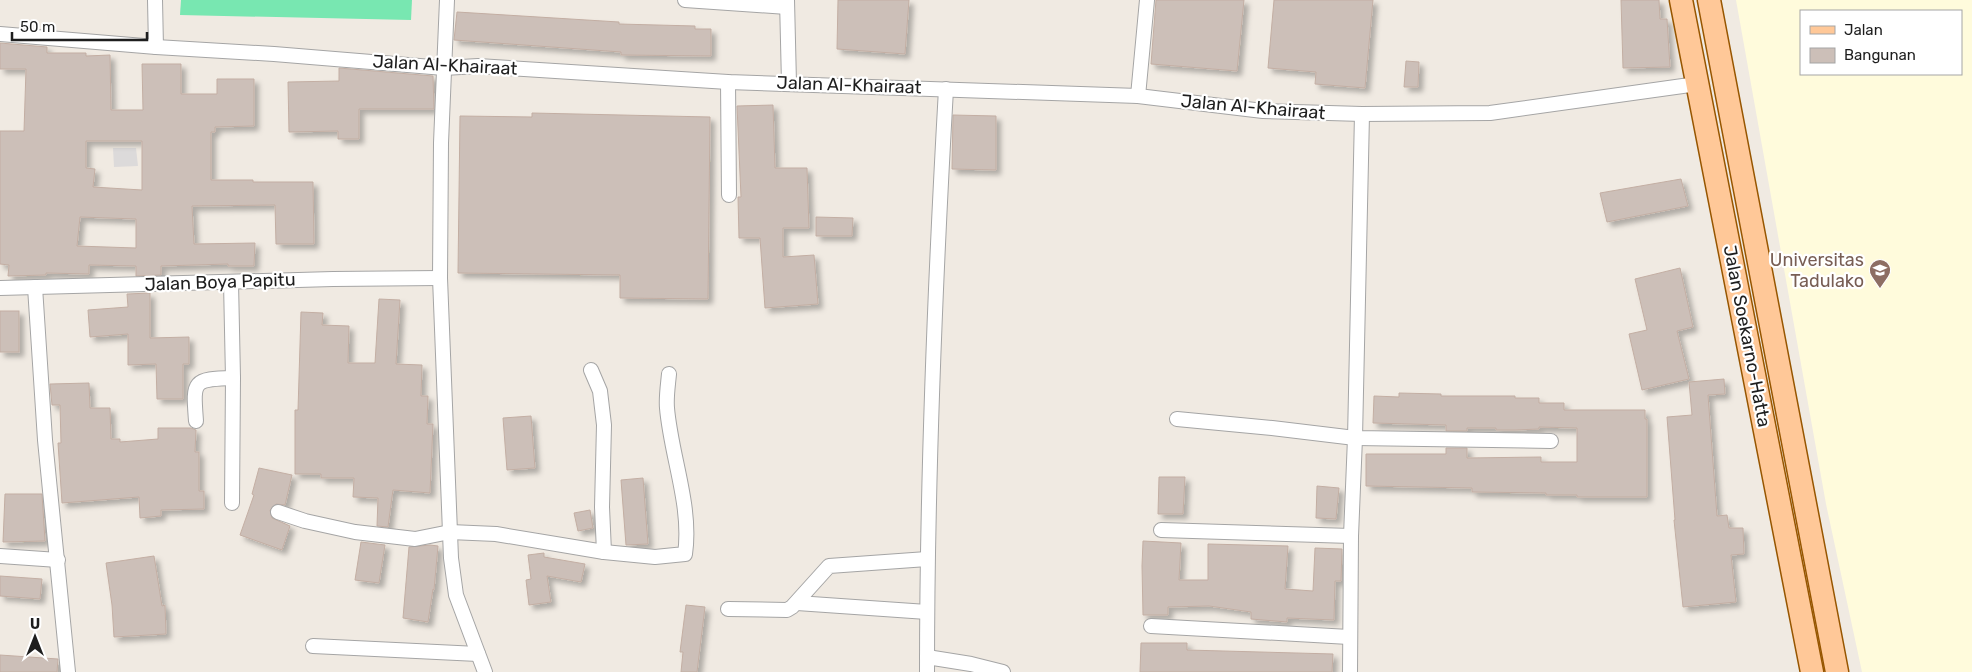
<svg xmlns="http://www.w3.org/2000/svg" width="1972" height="672" font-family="Rubik,sans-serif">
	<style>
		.residential { fill: #dcdada }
		.education { fill: #fffbdc; fill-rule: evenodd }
		.pitch { fill: #78e7b1 }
		.building { fill: #ccbfb8; stroke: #c3aea3; fill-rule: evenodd; filter: url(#shadow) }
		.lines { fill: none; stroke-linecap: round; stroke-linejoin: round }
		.street-casing { stroke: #a5a5a5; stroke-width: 16 }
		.primary-casing { stroke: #975600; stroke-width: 25 }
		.street { stroke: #fff; stroke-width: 14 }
		.primary { stroke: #ffc898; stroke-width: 22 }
		.labels { text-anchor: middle; stroke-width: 4.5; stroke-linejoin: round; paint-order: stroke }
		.street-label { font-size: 18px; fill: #1e1e1e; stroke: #fff }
		.education-label { font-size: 18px; fill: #785e54; stroke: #fff; text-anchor: end }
	</style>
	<defs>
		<filter id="shadow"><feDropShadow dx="4.5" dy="4.5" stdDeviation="2.5" flood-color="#0004"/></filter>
	</defs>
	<rect width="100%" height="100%" fill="#f0eae2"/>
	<polygon class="residential" points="113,148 136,148 138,166 114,167"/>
	<path class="education" d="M1736 0H1972V672H1862L1826 504ZM1801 11H1961V74H1801Z"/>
	<polygon class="pitch" points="181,0 412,0 411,20 180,15"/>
	<g class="building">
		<polygon points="838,0 909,0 905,54 837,49"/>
		<polygon points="1156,0 1244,0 1237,71 1151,64"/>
		<polygon points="1274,0 1373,0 1365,88 1315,84 1316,72 1268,68"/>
		<polygon points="1621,0 1659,0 1660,19 1667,19 1670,67 1623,68"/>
		<polygon points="457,12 619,22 619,24 695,26 695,29 711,29 711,56 621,55 621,52 454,40"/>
		<path d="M0 43 47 47V53H86V56L110 55 111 110H143L142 64H181V94H217V79H254V126L215 127V132H211V180H253V182H313L314 244H276L275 205 192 206 194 244 255 243 254 266H228V264L161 266V275L136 276V266L89 265V274L46 273V275L8 276 9 265 0 264V131H24L26 69H0ZM86 141H142V190L93 187 95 169 86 168ZM80 217 136 219V248L77 246Z"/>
		<polygon points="1406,61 1419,62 1418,87 1404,87"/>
		<polygon points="339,68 433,76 434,109 359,109 359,139 338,139 338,131 289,132 288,82 339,81"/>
		<polygon points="773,105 775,168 807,168 809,228 783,228 783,257 814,255 818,304 765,308 760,238 739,238 738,197 741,197 737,106"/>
		<polygon points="532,113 710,117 708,299 620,298 620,275 458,273 460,116 532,117"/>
		<polygon points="953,115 996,116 996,170 952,169"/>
		<polygon points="1681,179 1688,206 1607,222 1600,193"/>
		<polygon points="816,217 853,218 852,236 816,236"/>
		<polygon points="1680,268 1693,327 1677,331 1689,379 1642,390 1629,334 1647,330 1635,279"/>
		<polygon points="150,293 150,338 189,337 189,364 183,364 183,399 157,399 156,364 128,365 128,334 90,337 88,310 128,307 127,294"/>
		<polygon points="379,299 400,300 396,364 422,365 421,396 428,396 427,424 433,424 430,493 393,490 388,527 377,526 378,498 353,497 354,478 321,478 321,474 295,474 295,410 298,410 301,312 323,313 322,325 349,326 348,363 375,363"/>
		<rect x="0" y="311" width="19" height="41"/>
		<polygon points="1724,379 1725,394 1708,395 1717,516 1727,515 1729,528 1743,528 1744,554 1731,555 1736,602 1683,607 1674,520 1675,520 1667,417 1692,415 1689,382"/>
		<polygon points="89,383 90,408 110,408 111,439 120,439 120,442 158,439 158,428 191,428 196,430 195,452 199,452 199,491 204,491 204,509 161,510 161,516 140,518 139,497 62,503 58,443 61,443 60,405 52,405 50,384"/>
		<polygon points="1399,393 1441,394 1441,396 1515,396 1515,398 1539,398 1539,403 1564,403 1564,410 1645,410 1645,419 1647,419 1647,497 1577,497 1577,495 1546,495 1546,493 1472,492 1472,488 1366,486 1366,454 1446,454 1446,448 1467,448 1467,458 1541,457 1541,462 1577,462 1577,428 1539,427 1539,429 1515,430 1496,430 1496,428 1467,428 1467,431 1446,431 1446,425 1373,423 1374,396 1399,397"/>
		<polygon points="531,416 535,468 507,470 503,418"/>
		<polygon points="259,468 292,475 285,505 276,504 270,510 272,518 290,526 282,550 240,535 254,495 252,494"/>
		<polygon points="1159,477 1185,477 1183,514 1158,514"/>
		<polygon points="643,478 648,544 626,545 621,480"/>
		<polygon points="1317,486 1339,488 1336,519 1316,518"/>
		<polygon points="5,494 42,494 45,541 3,542"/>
		<polygon points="590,510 593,528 578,531 574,513"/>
		<polygon points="1143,541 1181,543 1179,580 1208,580 1208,544 1288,546 1285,589 1313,591 1315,548 1342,549 1341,581 1335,581 1334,620 1287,618 1287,622 1251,619 1251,612 1209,606 1168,607 1168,615 1143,615 1142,566"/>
		<polygon points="361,542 385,545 379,583 355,580"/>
		<polygon points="430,545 438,546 434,590 433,589 428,622 403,618 409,547"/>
		<polygon points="544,553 544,557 585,564 581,582 547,576 551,602 529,605 526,580 531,579 528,555"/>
		<polygon points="154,556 162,606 165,605 166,634 114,637 112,605 106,563"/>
		<polygon points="0,576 42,579 40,599 0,596"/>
		<polygon points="686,605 705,607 697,672 681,672 683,652 680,652"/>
		<polygon points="1141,643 1187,643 1187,650 1333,654 1332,672 1140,672"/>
		<polygon points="0,655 58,659 57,672 0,672"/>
	</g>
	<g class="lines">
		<g class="street-casing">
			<g id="street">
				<polyline points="155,0 156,47"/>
				<polyline points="447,0 441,143 440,278 451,558 456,595 485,672"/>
				<polyline points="685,0 787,7"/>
				<polyline points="787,0 789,83"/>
				<polyline points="0,34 156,47 274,54 444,68 478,66 728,82 1138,96 1263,111 1362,114 1490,113 1697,84"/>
				<polyline points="728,82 729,195"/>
				<polyline points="1138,96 1147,0"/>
				<polyline points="231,282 233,378 232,503"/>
				<polyline points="35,287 45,440 68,672"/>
				<polyline points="0,288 333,279 440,278"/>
				<polyline points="591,370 600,391 604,425 602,507 604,552"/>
				<polyline points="1177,419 1272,428 1355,438 1551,441"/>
				<path d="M196 421C193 381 192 379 233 378"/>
				<path d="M278 512 305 521 355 532 415 539 450 532 496 534 604 552 655 557 685 554C692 506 671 456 667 408 666 397 668 385 669 374"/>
				<polyline points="1161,530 1351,536"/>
				<polyline points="0,556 58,560"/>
				<polyline points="797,603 927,612"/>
				<polyline points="728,609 787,610 792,607 829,566 927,559"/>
				<polyline points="1151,626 1349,637"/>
				<polyline points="313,646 478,654"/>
				<polyline points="927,657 971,664 1003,672"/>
				<path d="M927 672C927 478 935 283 946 89"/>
				<polyline points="1350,672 1351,536 1355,438 1362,114"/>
			</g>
		</g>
		<g class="primary-casing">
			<g id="primary">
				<polyline points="1681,0 1812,672"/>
				<polyline points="1709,0 1837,672"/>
			</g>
		</g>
		<use href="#street" class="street"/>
		<use href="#primary" class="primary"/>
	</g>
	<defs>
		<g id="university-pin" transform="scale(1.125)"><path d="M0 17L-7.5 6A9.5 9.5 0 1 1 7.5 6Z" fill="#8d6e63" stroke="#fff"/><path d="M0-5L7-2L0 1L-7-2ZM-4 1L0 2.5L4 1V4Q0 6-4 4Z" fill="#fff"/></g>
	</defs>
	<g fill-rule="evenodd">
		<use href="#university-pin" x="1880" y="270"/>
	</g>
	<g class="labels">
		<g class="street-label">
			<text transform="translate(445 65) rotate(3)" y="6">Jalan Al-Khairaat</text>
			<text transform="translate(849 85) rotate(2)" y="6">Jalan Al-Khairaat</text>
			<text transform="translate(1253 107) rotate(5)" y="6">Jalan Al-Khairaat</text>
			<text transform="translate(220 282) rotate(-2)" y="6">Jalan Boya Papitu</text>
			<text transform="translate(1747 336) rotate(79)" y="6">Jalan Soekarno-Hatta</text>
		</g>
		<g class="education-label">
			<text x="1864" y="266">Universitas<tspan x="1864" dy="21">Tadulako</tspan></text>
		</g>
	</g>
	<rect x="1800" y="10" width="162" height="65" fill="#ffffff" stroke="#a5a5a5"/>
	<rect x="1810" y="26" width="25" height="8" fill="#ffc898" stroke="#a5a5a5"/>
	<text x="1844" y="35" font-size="15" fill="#1e1e1e">Jalan</text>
	<rect x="1810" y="48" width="25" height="15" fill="#ccbfb8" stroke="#a5a5a5"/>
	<text x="1844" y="60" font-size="15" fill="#1e1e1e">Bangunan</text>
	<g transform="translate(35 637)" stroke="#ffffff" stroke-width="4" paint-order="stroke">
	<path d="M0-4L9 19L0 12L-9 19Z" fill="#1e1e1e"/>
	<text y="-8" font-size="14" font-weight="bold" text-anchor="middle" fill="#1e1e1e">U</text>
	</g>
	<path d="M12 32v8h135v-8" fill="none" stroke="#1e1e1e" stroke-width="2.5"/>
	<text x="20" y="32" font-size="15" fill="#1e1e1e" stroke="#ffffff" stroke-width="4" paint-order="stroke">50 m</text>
</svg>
